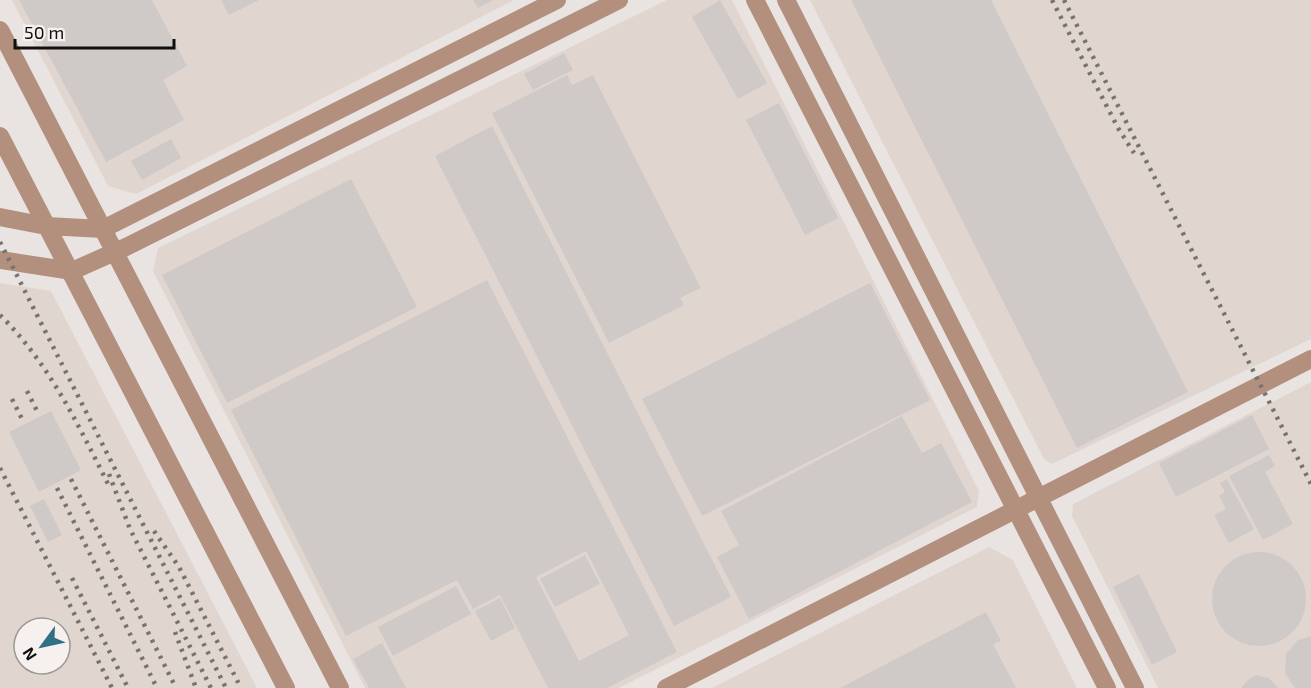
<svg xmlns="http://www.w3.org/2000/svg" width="1311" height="688" font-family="'Exo 2',sans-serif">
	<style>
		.built { fill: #e1d5cf; fill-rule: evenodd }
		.building { fill: #cfcac8; fill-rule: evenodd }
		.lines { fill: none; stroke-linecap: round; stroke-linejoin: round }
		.minor { stroke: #b3907e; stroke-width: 18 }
		.rail { stroke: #767371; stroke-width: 4.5; stroke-dasharray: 3 6; stroke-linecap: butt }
	</style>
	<rect width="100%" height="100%" fill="#e9e4e2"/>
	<g class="built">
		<polygon points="12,0 514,0 136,194 108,186"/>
		<polygon points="667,0 732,0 979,491 977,507 619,688 365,688 153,271 158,248"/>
		<polygon points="810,0 1311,0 1311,339 1052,464 1044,459"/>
		<path d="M0 283 51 291 257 688H0ZM24 628H60V664H24Z"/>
		<polygon points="1311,382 1311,688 1158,688 1072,516 1073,504"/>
		<polygon points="989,547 1013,560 1077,688 712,688"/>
	</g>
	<g class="building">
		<polygon points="19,0 152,0 187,66 163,80 184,120 106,162"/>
		<polygon points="221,0 259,0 229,15"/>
		<polygon points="473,0 493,0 478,8"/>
		<polygon points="720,0 767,83 738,99 692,17"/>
		<polygon points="851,0 991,0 1188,392 1077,448"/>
		<polygon points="564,53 573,70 533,90 524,74"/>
		<polygon points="567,75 572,85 593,75 701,288 680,298 684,305 609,343 492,113"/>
		<polygon points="779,103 838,218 805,235 746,120"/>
		<polygon points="492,126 731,597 674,626 435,156"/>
		<polygon points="171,139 181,158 142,180 131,161"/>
		<polygon points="351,179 417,307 227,403 162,275"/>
		<path d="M487 280 677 652 607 688H548L500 595 473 609 457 580 346 636 231 410ZM586 551 629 635 579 661 536 577Z"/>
		<polygon points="870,283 930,400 702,516 642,399"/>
		<polygon points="51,411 81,470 39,492 9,432"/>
		<polygon points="1252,415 1269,449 1176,497 1159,463"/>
		<polygon points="902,416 922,453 941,443 972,502 749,619 717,557 739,545 721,511"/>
		<polygon points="1269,455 1275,466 1265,472 1293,524 1263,540 1229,476"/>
		<polygon points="1227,479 1254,529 1229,543 1214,515 1226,509 1219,496 1225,492 1220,483"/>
		<polygon points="44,499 62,535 48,542 30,506"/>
		<circle cx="1259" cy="599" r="47"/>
		<polygon points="585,555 600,584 555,607 540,579"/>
		<polygon points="1139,574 1177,652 1152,665 1113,587"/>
		<polygon points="456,586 471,614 393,656 378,627"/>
		<polygon points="500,598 515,628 491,641 475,611"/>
		<polygon points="986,612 1001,641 993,644 1016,688 840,688"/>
		<polygon points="1311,636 1311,688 1295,688 1285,673 1286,654 1298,640"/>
		<polygon points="382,643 406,688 369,688 353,659"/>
		<polygon points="1256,675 1269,678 1278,688 1241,688 1250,678"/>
	</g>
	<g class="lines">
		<g class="minor">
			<polyline points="755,0 1107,688"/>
			<polyline points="786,0 1135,688"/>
			<polyline points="0,30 340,688"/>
			<polyline points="0,136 286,688"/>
			<polyline points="0,217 46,226 103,229 557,0"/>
			<polyline points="0,260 72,271 126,247 619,0"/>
			<polyline points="666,688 1311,359"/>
		</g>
		<g class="rail">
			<polyline points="1052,0 1118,128 1134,153"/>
			<polyline points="1064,0 1311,484"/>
			<polyline points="0,242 226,688"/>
			<path d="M0 315C48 362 78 424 108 484"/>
			<polyline points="27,391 39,415"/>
			<polyline points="12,399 23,421"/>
			<polyline points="0,468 112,688"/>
			<polyline points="109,474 130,529 211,688"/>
			<polyline points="71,479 176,688"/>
			<polyline points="57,488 157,688"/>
			<polyline points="154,531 179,567 241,688"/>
			<polyline points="72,578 128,688"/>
			<polyline points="175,632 196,688"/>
		</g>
	</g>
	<g transform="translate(42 646) rotate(237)"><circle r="28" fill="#f6f1ef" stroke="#9a9795" stroke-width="1.5"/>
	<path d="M0-4.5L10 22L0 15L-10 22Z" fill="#327086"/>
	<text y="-9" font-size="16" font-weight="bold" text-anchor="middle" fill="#100f0e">N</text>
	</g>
	<path d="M15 39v9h159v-9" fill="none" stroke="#100f0e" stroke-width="3"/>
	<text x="24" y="39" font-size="18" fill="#100f0e" stroke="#f6f1ef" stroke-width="4.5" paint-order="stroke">50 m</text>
</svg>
